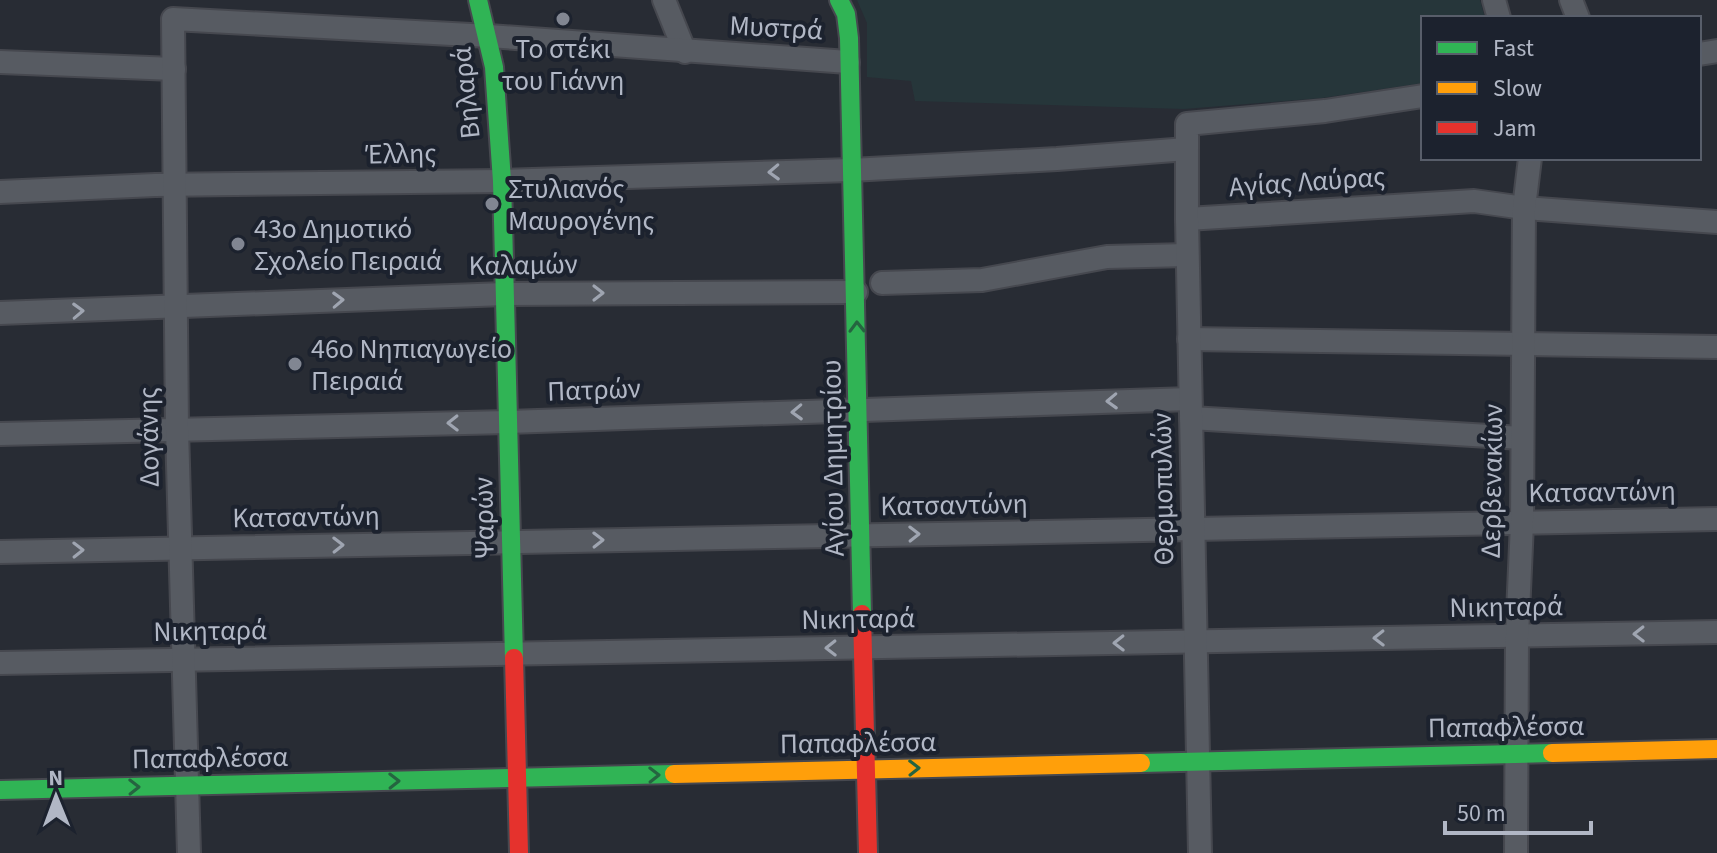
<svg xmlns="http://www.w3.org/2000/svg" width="1717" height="853" font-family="'Source Sans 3',sans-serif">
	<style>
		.green { fill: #26363a }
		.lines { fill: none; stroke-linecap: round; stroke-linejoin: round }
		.street-casing { stroke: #46484f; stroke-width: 26 }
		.fast-casing { stroke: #46484f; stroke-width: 22 }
		.slow-casing { stroke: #46484f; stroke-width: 22 }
		.jam-casing { stroke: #46484f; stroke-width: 22 }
		.street { stroke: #575b62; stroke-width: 22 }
		.fast { stroke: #30b455; stroke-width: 18 }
		.slow { stroke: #ff9f0a; stroke-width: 18 }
		.jam { stroke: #e5322d; stroke-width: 18 }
		.oneway { stroke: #9fa5b1 }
		.oneway2 { stroke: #256440 }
		.poi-dot { fill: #818692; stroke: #1c222e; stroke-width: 3 }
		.labels { text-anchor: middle; stroke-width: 8; stroke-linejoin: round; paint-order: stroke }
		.street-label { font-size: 28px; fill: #b1b7c5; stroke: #1c222e }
		.poi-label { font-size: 28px; fill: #b1b7c5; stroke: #1c222e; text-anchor: start }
	</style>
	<rect width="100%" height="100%" fill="#282c34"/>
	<polygon class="green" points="857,0 1480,0 1485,18 1423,18 1423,83 1322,98 1184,109 915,101 911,81 867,77 867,23"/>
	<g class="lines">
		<g class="street-casing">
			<g id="street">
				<polyline points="664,0 685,52"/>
				<polyline points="1494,0 1499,18"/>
				<polyline points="1571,0 1578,18"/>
				<polyline points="1699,54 1717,51"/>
				<polyline points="0,62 174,69"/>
				<polyline points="0,192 155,185 502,181 851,170 1057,159 1187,149"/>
				<polyline points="1187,219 1474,201 1524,208 1717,222"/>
				<polyline points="882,283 982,280 1107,257 1187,255"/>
				<polyline points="0,313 504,294 856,292"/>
				<polyline points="1189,339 1717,347"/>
				<polyline points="1191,418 1522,438"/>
				<polyline points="0,434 508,422 1190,399"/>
				<polyline points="0,552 1717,519"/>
				<polyline points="0,663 1717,632"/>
				<polyline points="189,853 177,429 173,19 489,36 848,62"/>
				<polyline points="1200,853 1187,219 1187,124 1325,111 1423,96"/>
				<polyline points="1516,853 1517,636 1522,523 1524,208 1530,158"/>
			</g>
		</g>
		<g class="fast-casing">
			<g id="fast">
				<polyline points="478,0 494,67 502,181 514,658"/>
				<polyline points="839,0 846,14 849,38 862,614"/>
				<polyline points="1141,763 1552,753"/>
				<polyline points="0,790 674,774"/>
			</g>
		</g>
		<g class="slow-casing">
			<g id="slow">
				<polyline points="1552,753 1717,749"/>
				<polyline points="674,774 1141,763"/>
			</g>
		</g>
		<g class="jam-casing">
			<g id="jam">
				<polyline points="862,614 868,853"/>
				<polyline points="514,658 519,853"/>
			</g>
		</g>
		<use href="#street" class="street"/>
		<use href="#fast" class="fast"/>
		<use href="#slow" class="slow"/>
		<use href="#jam" class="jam"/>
	</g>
	<defs><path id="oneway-chevron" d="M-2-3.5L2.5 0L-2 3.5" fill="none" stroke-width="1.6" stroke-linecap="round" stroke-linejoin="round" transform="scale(2)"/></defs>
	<g class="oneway">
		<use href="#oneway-chevron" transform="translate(774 172) rotate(178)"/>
		<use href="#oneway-chevron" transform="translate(598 293)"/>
		<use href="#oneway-chevron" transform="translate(338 300) rotate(-2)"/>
		<use href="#oneway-chevron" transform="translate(78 311) rotate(-2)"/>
		<use href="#oneway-chevron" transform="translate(1112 401) rotate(178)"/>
		<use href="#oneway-chevron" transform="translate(797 412) rotate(178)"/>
		<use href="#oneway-chevron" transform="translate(453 423) rotate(179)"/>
		<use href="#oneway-chevron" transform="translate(914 534) rotate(-1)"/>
		<use href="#oneway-chevron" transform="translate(598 540) rotate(-1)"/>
		<use href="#oneway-chevron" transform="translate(338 545) rotate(-1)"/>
		<use href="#oneway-chevron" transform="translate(78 550) rotate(-1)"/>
		<use href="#oneway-chevron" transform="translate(1639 634) rotate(179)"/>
		<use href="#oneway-chevron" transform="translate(1379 638) rotate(179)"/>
		<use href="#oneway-chevron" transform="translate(1119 643) rotate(179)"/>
		<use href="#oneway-chevron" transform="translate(831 648) rotate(179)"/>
	</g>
	<g class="oneway2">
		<use href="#oneway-chevron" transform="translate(857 327) rotate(-91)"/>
		<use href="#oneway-chevron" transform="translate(914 768) rotate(-1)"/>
		<use href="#oneway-chevron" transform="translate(654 775) rotate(-1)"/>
		<use href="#oneway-chevron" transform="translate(394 781) rotate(-1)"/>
		<use href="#oneway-chevron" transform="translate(134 787) rotate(-1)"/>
	</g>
	<g class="poi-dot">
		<circle cx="563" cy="19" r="8"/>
		<circle cx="492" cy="204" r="8"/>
		<circle cx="238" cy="244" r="8"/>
		<circle cx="295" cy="364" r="8"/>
	</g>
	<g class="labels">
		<g class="street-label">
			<text transform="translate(776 27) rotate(3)" y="10">Μυστρά</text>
			<text transform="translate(465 93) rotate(-96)" y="10">Βηλαρά</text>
			<text transform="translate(401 153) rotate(-1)" y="10">Έλλης</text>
			<text transform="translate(1307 181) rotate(-4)" y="10">Αγίας Λαύρας</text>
			<text transform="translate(523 264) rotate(-1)" y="10">Καλαμών</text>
			<text transform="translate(594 389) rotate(-2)" y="10">Πατρών</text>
			<text transform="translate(148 437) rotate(-91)" y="10">Δογάνης</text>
			<text transform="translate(832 458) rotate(-91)" y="10">Αγίου Δημητρίου</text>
			<text transform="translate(1491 481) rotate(-89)" y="10">Δερβενακίων</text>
			<text transform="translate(1162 489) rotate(-91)" y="10">Θερμοπυλών</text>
			<text transform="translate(1602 491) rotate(-1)" y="10">Κατσαντώνη</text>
			<text transform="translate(954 504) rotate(-1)" y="10">Κατσαντώνη</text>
			<text transform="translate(306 516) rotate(-1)" y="10">Κατσαντώνη</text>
			<text transform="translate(483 518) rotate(-91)" y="10">Ψαρών</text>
			<text transform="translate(1506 606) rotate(-1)" y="10">Νικηταρά</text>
			<text transform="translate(858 618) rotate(-1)" y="10">Νικηταρά</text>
			<text transform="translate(210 630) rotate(-1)" y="10">Νικηταρά</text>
			<text transform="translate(1506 726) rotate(-1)" y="10">Παπαφλέσσα</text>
			<text transform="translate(858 742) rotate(-1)" y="10">Παπαφλέσσα</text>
			<text transform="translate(210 757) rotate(-1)" y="10">Παπαφλέσσα</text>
		</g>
		<g class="poi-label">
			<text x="563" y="58" text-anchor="middle">Το στέκι<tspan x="563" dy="32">του Γιάννη</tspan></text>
			<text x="508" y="198">Στυλιανός<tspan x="508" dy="32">Μαυρογένης</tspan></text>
			<text x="254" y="238">43ο Δημοτικό<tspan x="254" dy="32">Σχολείο Πειραιά</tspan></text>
			<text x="311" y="358">46ο Νηπιαγωγείο<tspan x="311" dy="32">Πειραιά</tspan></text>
		</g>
	</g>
	<rect x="1421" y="16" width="280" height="144" fill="#1c222e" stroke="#585e6a" stroke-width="2"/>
	<rect x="1437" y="42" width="40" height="12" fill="#30b455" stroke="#585e6a" stroke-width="2"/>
	<text x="1493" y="56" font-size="24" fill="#b1b7c5">Fast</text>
	<rect x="1437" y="82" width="40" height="12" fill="#ff9f0a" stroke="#585e6a" stroke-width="2"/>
	<text x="1493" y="96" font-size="24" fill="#b1b7c5">Slow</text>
	<rect x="1437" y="122" width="40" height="12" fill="#e5322d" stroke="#585e6a" stroke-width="2"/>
	<text x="1493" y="136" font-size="24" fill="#b1b7c5">Jam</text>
	<g transform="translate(56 797) rotate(359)" stroke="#1c222e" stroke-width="6" paint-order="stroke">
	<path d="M0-6L14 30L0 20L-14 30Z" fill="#b1b7c5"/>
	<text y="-12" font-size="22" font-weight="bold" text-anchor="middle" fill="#b1b7c5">N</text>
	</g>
	<path d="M1445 821v12h146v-12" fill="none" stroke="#b1b7c5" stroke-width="4"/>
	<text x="1457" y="821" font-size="24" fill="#b1b7c5" stroke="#1c222e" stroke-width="6" paint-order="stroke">50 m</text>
</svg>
